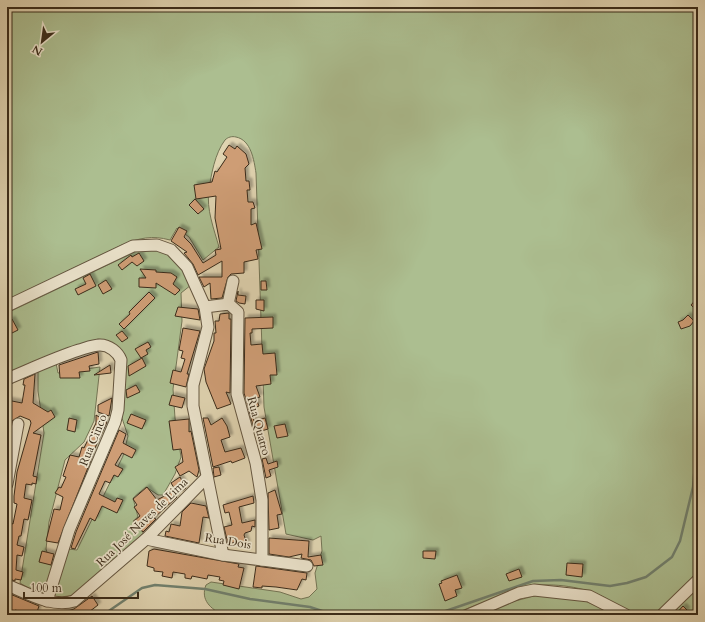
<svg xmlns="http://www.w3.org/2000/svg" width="705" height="622" font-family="Cardo,serif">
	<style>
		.green { fill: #acbe90; stroke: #747555 }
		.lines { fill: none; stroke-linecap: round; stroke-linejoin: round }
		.stream { stroke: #71816f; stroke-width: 2.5 }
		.building { fill: #ce9d74; stroke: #3b2c1a; filter: url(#shadow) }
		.minor-casing { stroke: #645640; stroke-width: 13 }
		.minor { stroke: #ebe3cc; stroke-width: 11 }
		.labels { text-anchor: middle; stroke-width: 3.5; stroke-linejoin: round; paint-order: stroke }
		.street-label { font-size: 12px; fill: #3b2c1a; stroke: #ebe3cc }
	</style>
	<defs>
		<filter id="shadow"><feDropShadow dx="3" dy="-3" stdDeviation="1" flood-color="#0004"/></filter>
	</defs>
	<rect width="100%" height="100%" fill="#e0d4b1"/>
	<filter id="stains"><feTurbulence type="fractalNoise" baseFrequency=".005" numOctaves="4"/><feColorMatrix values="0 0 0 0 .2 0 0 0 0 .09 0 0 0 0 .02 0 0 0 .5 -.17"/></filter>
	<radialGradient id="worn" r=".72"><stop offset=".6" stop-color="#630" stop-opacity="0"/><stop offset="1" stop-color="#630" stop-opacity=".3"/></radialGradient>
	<g class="green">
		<path d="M7 7H698V576L686 584 654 615C648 615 641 616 635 614 621 610 610 599 597 594 574 585 544 582 520 588L451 615H223C211 609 200 600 206 585L211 582 280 592 301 599 309 597 317 589 315 573 322 551 321 536 313 540 286 534 264 407 256 173C254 160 251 140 236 137 232 136 228 137 225 140 215 153 211 175 209 190 206 209 214 229 219 247L203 260 189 237 177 228 170 240C152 235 139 238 122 245L7 300Z"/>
		<polygon points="162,249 181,263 191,285 181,293 182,321 173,389 175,418 181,457 175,474 163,495 158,495 146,487 133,498 138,517 133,521 145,535 80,593 67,598 53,597 68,549 77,550 123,456 128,436 122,418 125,375 105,340 98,339 7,376 7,313 139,250"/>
		<polygon points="56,363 58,373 100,367 94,421 84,442 65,460 49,522 46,549 52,568 45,594 30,589 20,583 44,433 38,391 38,370"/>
		<polygon points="698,585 698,615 671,615"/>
		<polygon points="538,595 583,600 617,615 482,615 515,601"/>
	</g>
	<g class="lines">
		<g class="stream">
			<polyline points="695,340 698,420"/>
			<polyline points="103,615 142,588 155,585 205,589 250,599 310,607 334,615"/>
			<polyline points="434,615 533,581 561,580 610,586 627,583 646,577 672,557 680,541 693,487 698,429"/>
		</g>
	</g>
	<g class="building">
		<polygon points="229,145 235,149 237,146 246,154 249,164 245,168 246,181 249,181 250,190 247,190 248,202 253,202 255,208 251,209 251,225 256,223 262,249 256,250 258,259 244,262 244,273 231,274 228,277 222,298 211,299 210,283 204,287 199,277 222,277 222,261 198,275 193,264 184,253 187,252 171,241 179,227 187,231 184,237 191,244 203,263 216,255 215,250 221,249 215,218 216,196 196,199 194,185 212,182 215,171 217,172 227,157 223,154"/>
		<polygon points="195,199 204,209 198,214 189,205"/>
		<polygon points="139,253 144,261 137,266 132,262 122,270 118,265 131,255 132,257"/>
		<polygon points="140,269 156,270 156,272 171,273 177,277 173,284 180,290 175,295 156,283 156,288 139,287 139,278 146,278"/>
		<polygon points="90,274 96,286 78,295 75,289 86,284 83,278"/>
		<polygon points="106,280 112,289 103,294 98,285"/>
		<polygon points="261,281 266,281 267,290 261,290"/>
		<polygon points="238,291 238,295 246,296 245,304 239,303 236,301"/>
		<polygon points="149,292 155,298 124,329 119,324 130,314 129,312"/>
		<polygon points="698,297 698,312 691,305"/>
		<polygon points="256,300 264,300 264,311 256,309"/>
		<polygon points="178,307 198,309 200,320 175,316"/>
		<polygon points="229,313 229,319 231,319 230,393 226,392 231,404 217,409 206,382 204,369 214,341 214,333 216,333 215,321 219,321 220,314"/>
		<polygon points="688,315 694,321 690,326 681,329 678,322 683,320"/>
		<polygon points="273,317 273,328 252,329 252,333 250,333 251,345 262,344 263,354 275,353 277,375 270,375 271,384 256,386 260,397 256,398 259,406 249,410 244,393 245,318"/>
		<polygon points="12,319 18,330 10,334 7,330 7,322"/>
		<polygon points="183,328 200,331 187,374 189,374 186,387 170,383 173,370 181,372 185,359 181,358 183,351 179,350"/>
		<polygon points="122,331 128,338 122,342 116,335"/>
		<polygon points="148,342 151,347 146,350 148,354 141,358 135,349"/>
		<polygon points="98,352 99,364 89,366 90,371 79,372 80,378 60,378 59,365"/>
		<polygon points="142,358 146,366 129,376 128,366"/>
		<polygon points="110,365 111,373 94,375"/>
		<polygon points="35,374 33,403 48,412 51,410 55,417 33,433 41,435 33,476 37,477 36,484 32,483 32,485 26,484 24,498 32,500 28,520 24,519 21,536 19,536 17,545 24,547 22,556 17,555 16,570 23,572 21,580 15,579 15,581 7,578 7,554 10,554 11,543 9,542 10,523 13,524 17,504 14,503 14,496 17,472 31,423 30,420 20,416 12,421 7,420 7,400 22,403 25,385 23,385 24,379"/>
		<polygon points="136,385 140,392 127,398 126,390"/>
		<polygon points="172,395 185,398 182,408 169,405"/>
		<polygon points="112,398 109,416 98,412 98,405"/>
		<polygon points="251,410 254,421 265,418 268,429 255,433 249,411"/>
		<polygon points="131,414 146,420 142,429 127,423"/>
		<polygon points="96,415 107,422 95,448 94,447 91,460 58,543 46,541 54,509 60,510 63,497 55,493 59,487 61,488 66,477 63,476 70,455 79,457 82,447 84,448 96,423"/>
		<polygon points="69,418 77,420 75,432 67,430"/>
		<polygon points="203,418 208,418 211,425 222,418 227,426 230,437 221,440 225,452 241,448 245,458 232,463 231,461 213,467"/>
		<polygon points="189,419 189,432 191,431 199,470 197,477 189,471 180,476 175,467 183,462 181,449 173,450 169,421"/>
		<polygon points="285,424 288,436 277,438 274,426"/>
		<polygon points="119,430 126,434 123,443 136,450 132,458 122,453 115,465 123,469 118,477 114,475 110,483 105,481 99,494 115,502 117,498 123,500 117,513 102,506 95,521 90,518 75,549 71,548 76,532"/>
		<polygon points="266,458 268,464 277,461 278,467 269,470 271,476 266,478 262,459"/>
		<polygon points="219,467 221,475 214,477 213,468"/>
		<polygon points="180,477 186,488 178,494 171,483"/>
		<polygon points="147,487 157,500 172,492 177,497 154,518 156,519 143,532 134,521 140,516 134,507 137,505 133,499"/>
		<polygon points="275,490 282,514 277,515 279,528 269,530 268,493"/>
		<polygon points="253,496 254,503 239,507 242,523 255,520 255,527 252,526 251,531 245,533 244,535 247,544 237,546 236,542 228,544 224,527 232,525 229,512 225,513 223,505"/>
		<polygon points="191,503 206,506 209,518 203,517 199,543 165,536 166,531 169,532 171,524 180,526 182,512"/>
		<polygon points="269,538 309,541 308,557 321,555 323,565 314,566 311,560 301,558 302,554 289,557 269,554"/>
		<polygon points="154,549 239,564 238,567 244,568 239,589 223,585 224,581 219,580 220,577 208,575 207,579 192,576 191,579 185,578 185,574 173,572 172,578 162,576 163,572 154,571 154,568 147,566 149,551"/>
		<polygon points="42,551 54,554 51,565 39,562"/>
		<polygon points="423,551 436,551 435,559 423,558"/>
		<polygon points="567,563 583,564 582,577 566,575"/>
		<polygon points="256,566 307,573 306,580 302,579 297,590 276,587 262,586 262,588 253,587"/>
		<polygon points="519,569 522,577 509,581 506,574"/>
		<polygon points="457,575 462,588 455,590 457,596 445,601 439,584 442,583 441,581"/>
		<polygon points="10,594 39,606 36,615 15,610 13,615 7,615 7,603"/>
		<polygon points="92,596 98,605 85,615 61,615 61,613 74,609"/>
		<polygon points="683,606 687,610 683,615 675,615"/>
	</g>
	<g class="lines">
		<g class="minor-casing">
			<g id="minor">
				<polyline points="228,304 233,281"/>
				<polyline points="7,306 133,246 157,245 171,250 187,267 205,307 208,327 193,385 193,406 223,555"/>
				<polyline points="205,307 229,304 238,312 237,394 256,463 262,500 262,560"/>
				<path d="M7 379C31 369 54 358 79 350 86 348 93 345 100 345 109 345 118 352 121 360L118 410 115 422 69 530 47 601"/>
				<polyline points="7,484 18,424"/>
				<polyline points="146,539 223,555 307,566"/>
				<path d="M7 585C27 593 52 608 74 601L146 539 207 477"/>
				<polyline points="468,615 519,593 534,590 589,596 626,615"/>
				<polyline points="662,615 698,580"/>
			</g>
		</g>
		<use href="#minor" class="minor"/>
	</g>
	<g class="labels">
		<g class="street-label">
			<text transform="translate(259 426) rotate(75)" y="4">Rua Quatro</text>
			<text transform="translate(93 440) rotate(-68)" y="4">Rua Cinco</text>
			<text transform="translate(142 522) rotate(-44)" y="4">Rua José Naves de Lima</text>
			<text transform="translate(228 541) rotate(9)" y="4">Rua Dois</text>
		</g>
	</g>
	<rect width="705" height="622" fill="none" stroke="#e0d4b1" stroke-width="24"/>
	<rect x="8" y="8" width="689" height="606" fill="none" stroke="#3b2c1a" stroke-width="2"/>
	<rect x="12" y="12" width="681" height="598" fill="none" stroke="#3b2c1a"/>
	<g transform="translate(42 42) rotate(209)" stroke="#ebe3cc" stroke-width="3" paint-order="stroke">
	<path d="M0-3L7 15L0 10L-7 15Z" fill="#3b2c1a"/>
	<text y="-6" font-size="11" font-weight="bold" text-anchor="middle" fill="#3b2c1a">N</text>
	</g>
	<path d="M24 592v6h114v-6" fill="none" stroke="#3b2c1a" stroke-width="2"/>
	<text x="30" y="592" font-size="12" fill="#3b2c1a" stroke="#ebe3cc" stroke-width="3" paint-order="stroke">100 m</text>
	<rect width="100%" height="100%" filter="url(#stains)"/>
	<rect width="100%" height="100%" fill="url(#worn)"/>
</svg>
